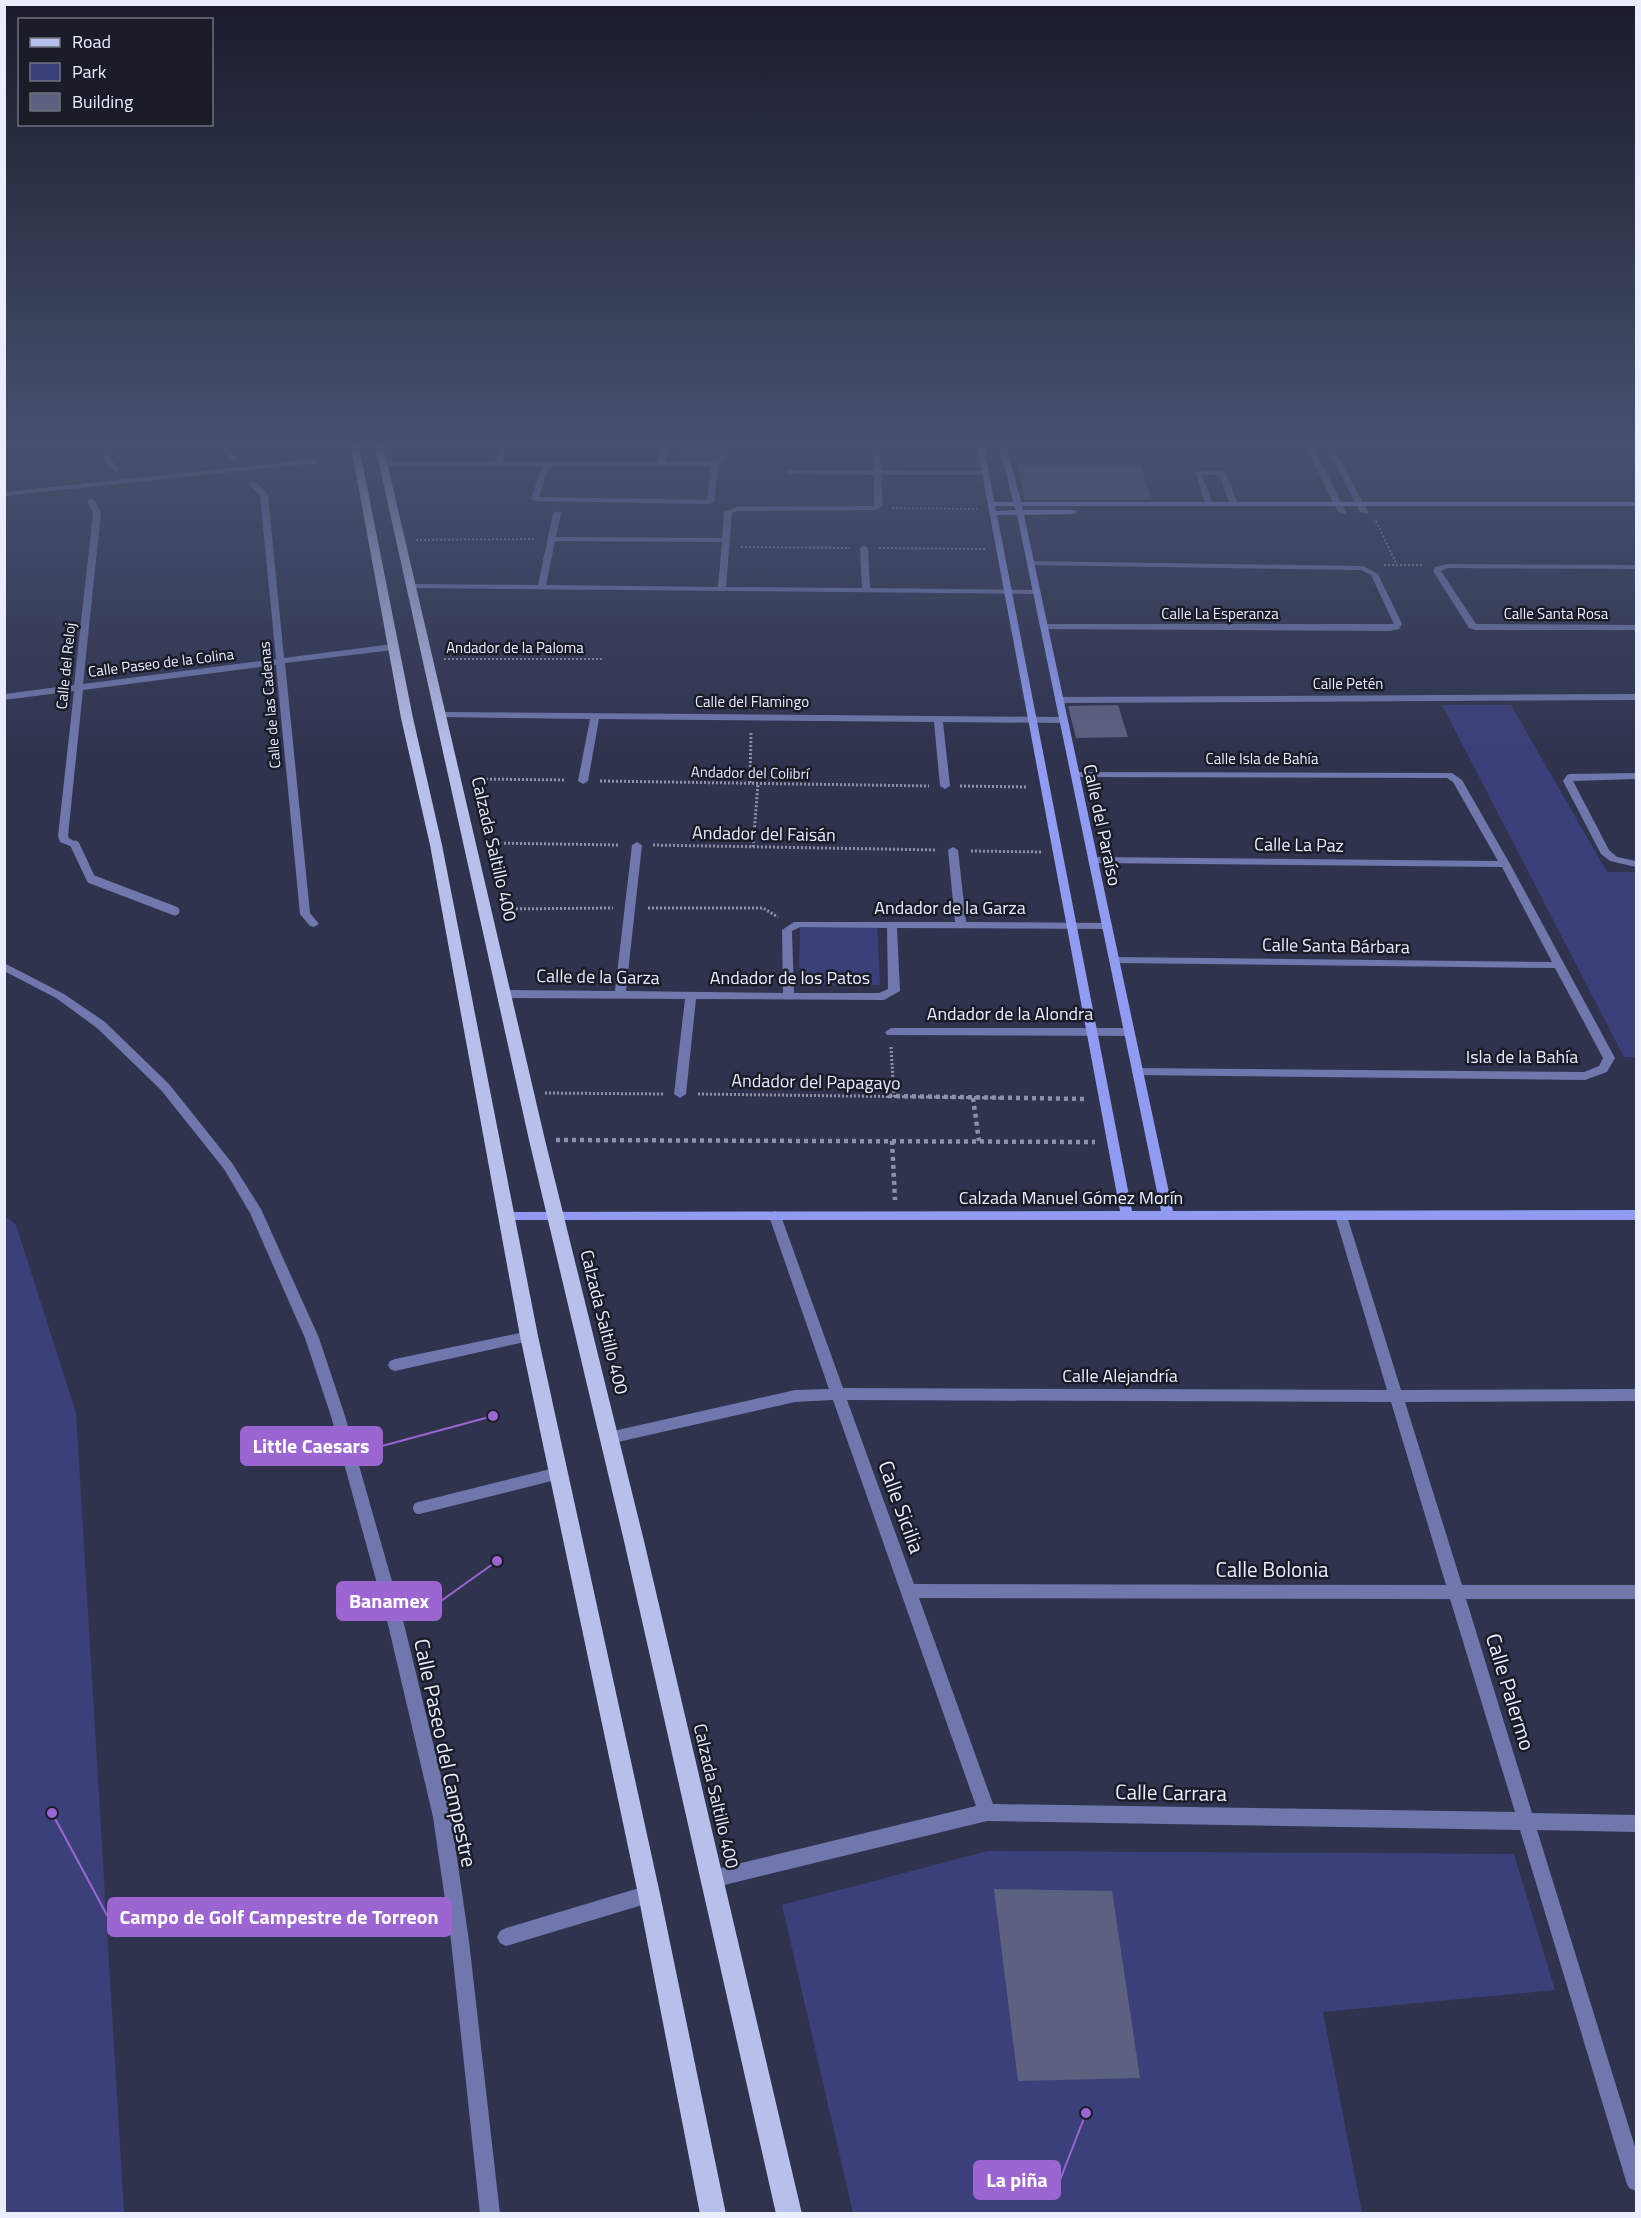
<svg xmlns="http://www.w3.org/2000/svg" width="1641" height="2218" font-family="'Titillium Web',sans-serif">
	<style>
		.green { fill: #3b407a }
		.building { fill: #5c617f }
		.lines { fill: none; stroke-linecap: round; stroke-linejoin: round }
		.path-far2 { stroke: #8d91a7; stroke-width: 2; stroke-dasharray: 2 2; stroke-linecap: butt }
		.path-far1 { stroke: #8d91a7; stroke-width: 3; stroke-dasharray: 2 2; stroke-linecap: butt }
		.path { stroke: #8d91a7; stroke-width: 4.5; stroke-dasharray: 4 4; stroke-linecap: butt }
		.lane-far1 { stroke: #6f77ad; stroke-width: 9 }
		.lane { stroke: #6f77ad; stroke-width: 12 }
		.street { fill: #6f77ad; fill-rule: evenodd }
		.secondary { fill: #909bf1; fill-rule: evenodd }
		.primary { fill: #b7bfeb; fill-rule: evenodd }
		.labels { text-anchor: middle; stroke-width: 5; stroke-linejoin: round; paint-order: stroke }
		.far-street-label { font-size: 15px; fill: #e9edfe; stroke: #1a1c28 }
		.street-label { font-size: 18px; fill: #e9edfe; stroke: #1a1c28 }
		.near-street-label { font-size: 21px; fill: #e9edfe; stroke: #1a1c28 }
		.leader { fill: none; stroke: #9c66d2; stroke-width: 2 }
		.callout-dot { fill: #9c66d2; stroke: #1a1c28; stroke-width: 2 }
		.callout { fill: #9c66d2; stroke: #9c66d2; stroke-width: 2 }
		.callout-label { font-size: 20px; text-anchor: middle; font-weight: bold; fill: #fff }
	</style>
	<rect width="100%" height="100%" fill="#2f334e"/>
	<g class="green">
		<polygon points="676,442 723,442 721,461 674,462"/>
		<polygon points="1442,705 1511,705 1607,872 1636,872 1636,1057 1624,1057"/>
		<polygon points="800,923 877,923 880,985 799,985"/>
		<polygon points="5,1216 16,1225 76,1413 124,2213 5,2213"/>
		<polygon points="988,1851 1514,1854 1555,1990 1323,2012 1362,2213 853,2213 782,1905"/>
	</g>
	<g class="building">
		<polygon points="1018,465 1140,465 1152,500 1025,500"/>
		<polygon points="1118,705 1128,737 1076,738 1068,706"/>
		<polygon points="994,1889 1112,1891 1140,2078 1018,2081"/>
	</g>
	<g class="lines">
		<g class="path-far2">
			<polyline points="892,508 977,509"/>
			<polyline points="1376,521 1396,563"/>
			<polyline points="416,540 535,539"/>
			<polyline points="741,547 850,548"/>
			<polyline points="879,548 985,549"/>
			<polyline points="1384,565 1422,565"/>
			<polyline points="444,659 603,659"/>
		</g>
		<g class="path-far1">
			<polyline points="474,779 566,780"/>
			<polyline points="600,781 929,786"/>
			<polyline points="750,783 751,733"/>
			<polyline points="960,786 1028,787"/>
			<polyline points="488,843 619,845"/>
			<polyline points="653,845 937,850"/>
			<polyline points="753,847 758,783"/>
			<polyline points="971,851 1042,852"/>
			<polyline points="648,908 763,908 778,917"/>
			<polyline points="504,909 613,908"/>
			<polyline points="891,1047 894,1097"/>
			<polyline points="545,1093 664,1094"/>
			<polyline points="698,1094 1005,1098"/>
		</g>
		<g class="path">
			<polyline points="888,1096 1087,1099"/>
			<polyline points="973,1098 979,1141"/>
			<polyline points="556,1140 1095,1142"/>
			<polyline points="892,1141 895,1200"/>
		</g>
		<polyline class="lane-far1" points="75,845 91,879 175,911"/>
		<polyline class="lane" points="419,1508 559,1473"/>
		<g class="street">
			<polygon points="109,441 116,441 111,459 119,470 115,472 103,459"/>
			<polygon points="220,441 227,441 227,448 237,457 237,461 231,461 221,449"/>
			<path d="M502 441H509L502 462H658L661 441H668L665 462H714L720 459 721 441H728L727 460 718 465 714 502 710 504 535 501 531 499 542 466H383L379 464 383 462H495ZM549 466H711L707 500 539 497Z"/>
			<path d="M873 441H880L881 470 985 471 989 473 985 475H881L883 506 876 510 738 511 732 513 726 587 862 588 860 548 864 546 868 548 870 588 1036 590H1039V594L411 588 407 586 411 584 538 585 553 513 557 511 561 513 556 537 722 538 724 512 737 507 874 506V475L790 474 786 472 790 470H874ZM555 541 722 542 718 587 546 585Z"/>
			<polygon points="1303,441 1310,441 1346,512 1345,514 1338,512"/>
			<polygon points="1323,441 1330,441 1368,512 1367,514 1360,512"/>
			<polygon points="314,459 318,461 317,463 4,496 4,492"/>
			<polygon points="1195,471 1225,471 1238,504 1237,506 1230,504 1219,475 1202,475 1213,504 1206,506"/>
			<polygon points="251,483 257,483 268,495 284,658 393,644 397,647 393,650 285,663 310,913 319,924 314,927 310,926 300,914 276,665 83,690 68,836 69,838 80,845 75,848 60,842 58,836 74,691 4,700 4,694 74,685 93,513 87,501 91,499 95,501 101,513 83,684 276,659 260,496 251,487"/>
			<polygon points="1027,561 1363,566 1378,574 1402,624 1399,629 1390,631 1044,629 1041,628 1041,624 1394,624 1371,575 1361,570 1030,565 1027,565"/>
			<polygon points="1447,564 1636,565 1636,569 1448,568 1441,571 1476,624 1636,625 1636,630 1475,630 1469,628 1433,571 1435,567"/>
			<polygon points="1636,694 1636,700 1059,703 1055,700 1059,697"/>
			<polygon points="441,712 1063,717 1068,720 1063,723 943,722 950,786 945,789 940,786 934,722 599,719 588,781 583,784 578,781 590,719 438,717 438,713"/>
			<polygon points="1075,772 1452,773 1462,780 1510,864 1615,1058 1607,1072 1585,1080 1134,1075 1132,1072 1138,1068 1584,1072 1599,1066 1603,1058 1555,968 1114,963 1109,960 1114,957 1552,962 1502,867 1093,863 1088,860 1093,857 1498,861 1453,782 1447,778 1072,777 1072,773"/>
			<polygon points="1636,773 1636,779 1573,781 1609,850 1617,857 1636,861 1636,867 1610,861 1601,854 1563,781 1567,775 1570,774"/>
			<path d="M637 842 642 845 626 991 783 993 782 930 794 922H955L948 850 953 847 958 850 966 922 1107 923 1112 926 1107 929 897 928 900 991 884 1000 696 999 686 1094 680 1098 674 1094 685 999 504 998 498 994 504 990 615 991 632 845ZM800 927 887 928 888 989 879 993H794L792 931Z"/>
			<polygon points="4,963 64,994 105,1022 169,1084 232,1163 261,1209 319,1338 345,1416 403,1620 451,1817 469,1941 500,2214 480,2214 451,1941 433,1817 387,1620 331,1416 305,1338 250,1213 224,1169 161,1090 97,1028 56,998 4,971"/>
			<polygon points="891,1028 1129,1028 1135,1032 1129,1036 887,1035 885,1032"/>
			<path d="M775 1211 780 1213 781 1216 843 1388 1387 1390 1335 1216 1336 1213H1346L1347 1216 1401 1390 1636 1389V1401L1405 1402 1462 1585H1636V1599H1466L1532 1813 1636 1815V1832L1537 1830 1636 2150V2191L1629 2188 1626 2181 1520 1830 987 1821 712 1888 706 1885 703 1879 706 1873 712 1870 976 1806 833 1400 795 1402 609 1444 604 1442 602 1438 604 1434 609 1432 795 1390 829 1389 769 1216 770 1213ZM847 1400 1391 1402 1446 1585 914 1584ZM919 1598 1450 1599 1515 1812 993 1804Z"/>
			<polygon points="529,1331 534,1332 536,1336 534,1340 529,1341 395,1371 390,1369 388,1365 390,1361 395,1359"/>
			<polygon points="649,1885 655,1888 658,1894 655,1900 649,1903 506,1946 500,1943 497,1937 500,1931 506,1928"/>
		</g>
		<path class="secondary" d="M976 441H983L994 502H1013L998 441H1005L1021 502H1636V506H1022L1023 510H1074L1078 512 1074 514 1024 515 1173 1211 1636 1210V1220H501L500 1217 501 1214 506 1212 1120 1211ZM995 506H1014L1016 510 996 511ZM997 515H1017L1161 1211H1132Z"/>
		<g class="primary">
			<polygon points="350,441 358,441 413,718 442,845 538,1336 660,1894 726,2214 700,2214 638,1894 520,1336 430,845 401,718"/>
			<polygon points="374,441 382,441 545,1140 644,1541 802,2214 776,2214 624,1541 529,1140"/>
		</g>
	</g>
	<linearGradient id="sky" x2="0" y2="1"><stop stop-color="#1a1c2b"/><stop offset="0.59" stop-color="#47506e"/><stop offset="1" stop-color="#47506e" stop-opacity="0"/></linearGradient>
	<rect width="1641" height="752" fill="url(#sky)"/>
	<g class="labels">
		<g class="far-street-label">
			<text x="1220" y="619">Calle La Esperanza</text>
			<text x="1556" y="619">Calle Santa Rosa</text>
			<text x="515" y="653">Andador de la Paloma</text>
			<text transform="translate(161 663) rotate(-7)" y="5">Calle Paseo de la Colina</text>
			<text transform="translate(66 666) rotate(-84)" y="5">Calle del Reloj</text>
			<text x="1348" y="689">Calle Petén</text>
			<text x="752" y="707">Calle del Flamingo</text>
			<text transform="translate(270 705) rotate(-95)" y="5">Calle de las Cadenas</text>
			<text x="1262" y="764">Calle Isla de Bahía</text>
			<text transform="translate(750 773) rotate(1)" y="5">Andador del Colibrí</text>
		</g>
		<g class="street-label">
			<text transform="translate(1102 825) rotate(78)" y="6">Calle del Paraíso</text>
			<text transform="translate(764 834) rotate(1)" y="6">Andador del Faisán</text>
			<text transform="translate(1299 845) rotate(1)" y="6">Calle La Paz</text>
			<text transform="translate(494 849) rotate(77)" y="6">Calzada Saltillo 400</text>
			<text x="950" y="914">Andador de la Garza</text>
			<text transform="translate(1336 946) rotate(1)" y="6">Calle Santa Bárbara</text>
			<text transform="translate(598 977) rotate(1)" y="6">Calle de la Garza</text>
			<text x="790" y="984">Andador de los Patos</text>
			<text x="1010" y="1020">Andador de la Alondra</text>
			<text x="1522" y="1063">Isla de la Bahía</text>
			<text transform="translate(816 1082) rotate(1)" y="6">Andador del Papagayo</text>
			<text x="1071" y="1204">Calzada Manuel Gómez Morín</text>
			<text transform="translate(604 1322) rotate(76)" y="6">Calzada Saltillo 400</text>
			<text x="1120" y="1382">Calle Alejandría</text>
			<text transform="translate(716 1796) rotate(77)" y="6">Calzada Saltillo 400</text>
		</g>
		<g class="near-street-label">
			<text transform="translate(901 1507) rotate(70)" y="7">Calle Sicilia</text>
			<text x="1272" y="1577">Calle Bolonia</text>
			<text transform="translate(1510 1692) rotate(73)" y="7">Calle Palermo</text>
			<text transform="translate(445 1753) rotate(78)" y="7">Calle Paseo del Campestre</text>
			<text transform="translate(1171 1793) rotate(1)" y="7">Calle Carrara</text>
		</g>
	</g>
	<path class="leader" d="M493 1416L382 1446M497 1561L441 1601M52 1813L108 1917M1086 2113L1060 2180"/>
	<g class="callout-dot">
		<circle cx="493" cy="1416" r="6"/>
		<circle cx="497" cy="1561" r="6"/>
		<circle cx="52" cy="1813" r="6"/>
		<circle cx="1086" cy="2113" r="6"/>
	</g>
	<g class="callout">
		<rect x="241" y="1427" width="141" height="38" rx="6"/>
		<rect x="337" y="1582" width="104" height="38" rx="6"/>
		<rect x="108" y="1898" width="343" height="38" rx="6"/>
		<rect x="974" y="2161" width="86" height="38" rx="6"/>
	</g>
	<g class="callout-label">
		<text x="311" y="1453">Little Caesars</text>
		<text x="389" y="1608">Banamex</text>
		<text x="279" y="1924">Campo de Golf Campestre de Torreon</text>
		<text x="1017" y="2187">La piña</text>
	</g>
	<rect width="1641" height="2218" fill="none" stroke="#e9edfe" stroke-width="12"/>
	<rect x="18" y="18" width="195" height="108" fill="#1a1c28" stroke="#6d707e" stroke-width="1.5"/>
	<rect x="30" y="38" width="30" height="9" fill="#b7bfeb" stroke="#6d707e" stroke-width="1.5"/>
	<text x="72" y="48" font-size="18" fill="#e9edfe">Road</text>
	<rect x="30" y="63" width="30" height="18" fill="#3b407a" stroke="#6d707e" stroke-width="1.5"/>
	<text x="72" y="78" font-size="18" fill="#e9edfe">Park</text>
	<rect x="30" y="93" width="30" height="18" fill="#5c617f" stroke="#6d707e" stroke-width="1.5"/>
	<text x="72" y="108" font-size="18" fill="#e9edfe">Building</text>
</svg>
